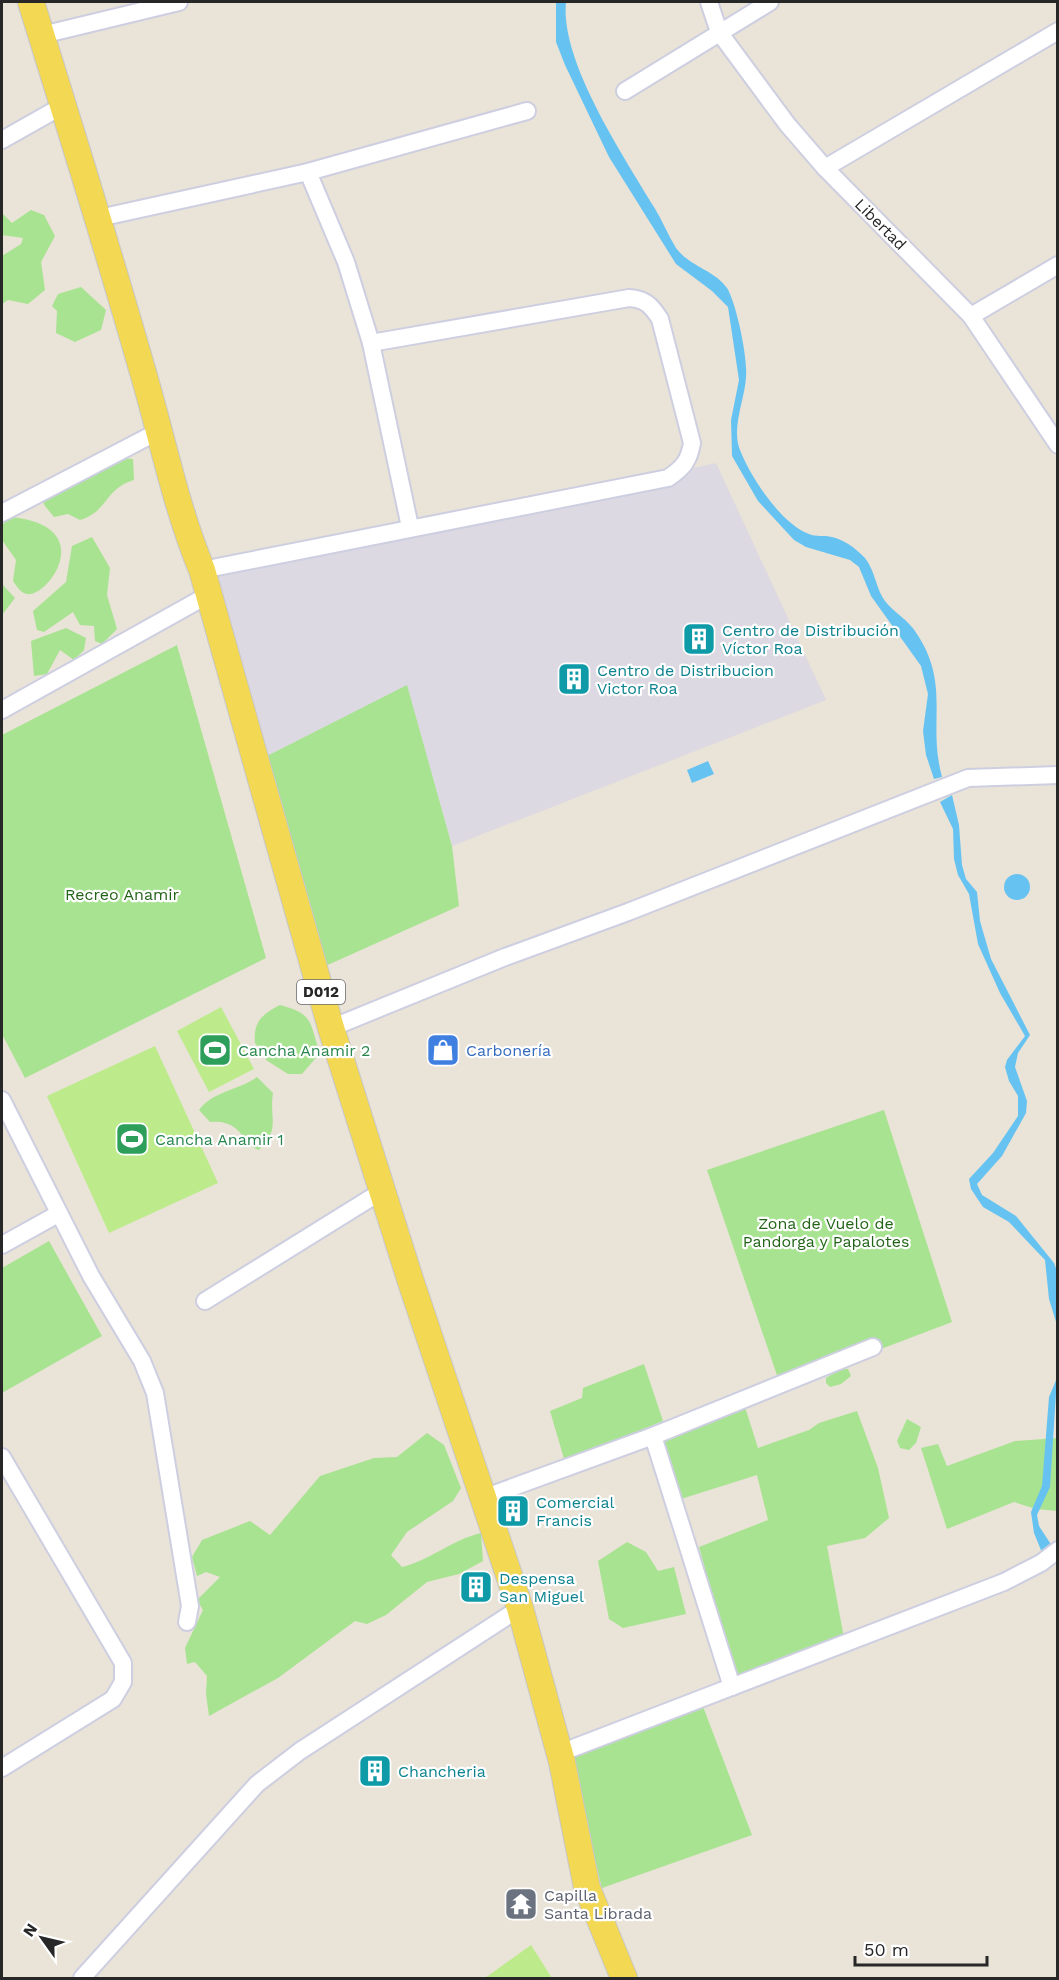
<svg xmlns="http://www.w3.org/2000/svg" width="1059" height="1980" font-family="'Work Sans',sans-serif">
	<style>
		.industrial { fill: #dcd9e2 }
		.green { fill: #a8e391 }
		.pitch { fill: #bdeb8c }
		.water { fill: #66c3f1 }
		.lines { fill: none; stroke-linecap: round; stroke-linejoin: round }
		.street-casing { stroke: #cdcfe1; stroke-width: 20 }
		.primary-casing { stroke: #c7c7c7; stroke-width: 28 }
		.street { stroke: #fff; stroke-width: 16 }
		.primary { stroke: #f3d853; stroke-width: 26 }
		.labels { text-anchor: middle; stroke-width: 4.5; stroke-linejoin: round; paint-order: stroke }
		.shield { fill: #fff; stroke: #686868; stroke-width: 1.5 }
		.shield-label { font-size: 15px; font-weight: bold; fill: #272727 }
		.street-label { font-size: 16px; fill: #272727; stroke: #fff }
		.culture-label { font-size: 16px; fill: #0d838f; stroke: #fff; text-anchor: start }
		.park-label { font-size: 16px; fill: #226417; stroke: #fff }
		.leisure-label { font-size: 16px; fill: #27864d; stroke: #fff; text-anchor: start }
		.shop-label { font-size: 16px; fill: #366cbe; stroke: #fff; text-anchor: start }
		.worship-label { font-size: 16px; fill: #5b616d; stroke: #fff; text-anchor: start }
	</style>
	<rect width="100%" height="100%" fill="#eae3d7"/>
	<polygon class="industrial" points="716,463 826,700 452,846 407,686 265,757 203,576"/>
	<g class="green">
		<polygon points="31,210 44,215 55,236 41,262 45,290 28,304 8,300 2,304 2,256 21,244 23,238 2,235 2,213 12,223"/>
		<polygon points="81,287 106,310 101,330 75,342 56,333 57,311 52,306 58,294"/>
		<path d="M104 457 133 459 134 480C105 488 108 512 80 520L68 514 54 517 45 506 39 493 75 466Z"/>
		<path d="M11 517C100 526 48 598 27 594 20 593 17 586 13 581L16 560 2 540V525Z"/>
		<polygon points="92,537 110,568 107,595 117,629 102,644 95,641 94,626 80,625 73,612 44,632 37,630 33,611 66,582 72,546"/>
		<polygon points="2,584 15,598 2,615"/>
		<polygon points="66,628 86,638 84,650 74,660 60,650 47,674 34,676 31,641"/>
		<polygon points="177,645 266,958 25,1078 2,1034 2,735"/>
		<polygon points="407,685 452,846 459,906 321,968 265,757"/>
		<path d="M280 1005C315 1014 309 1023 320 1053L302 1074H288L266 1060 263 1052 255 1043C253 1022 262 1014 280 1005Z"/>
		<path d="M257 1077 273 1093C269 1119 281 1129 259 1150L247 1145C241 1128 228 1120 210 1122L199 1110C213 1091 239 1090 257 1077Z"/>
		<polygon points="884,1110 952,1322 781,1387 707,1170"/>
		<polygon points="49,1241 102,1336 2,1393 2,1268"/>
		<polygon points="644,1364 663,1421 565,1462 550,1411 582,1398 583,1388"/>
		<polygon points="840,1369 848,1369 851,1376 841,1384 830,1387 826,1383 826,1378"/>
		<polygon points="745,1407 758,1448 809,1430 819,1423 857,1411 878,1468 889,1518 865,1538 827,1546 844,1638 735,1679 699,1547 768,1520 757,1475 681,1499 660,1436"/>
		<polygon points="907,1419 921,1427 916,1443 909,1450 900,1448 897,1441"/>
		<path d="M427 1433 444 1445 461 1488 453 1501 407 1532 391 1555 402 1567C433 1559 451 1540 481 1533L483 1561 459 1574 427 1582 386 1615 367 1624 355 1621 278 1678 209 1716 206 1694 207 1676 195 1662 187 1664 185 1648 203 1610 197 1600 220 1577 206 1572 197 1576 192 1557 202 1540 250 1521 270 1535 320 1476 374 1458 397 1457Z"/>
		<polygon points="1057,1438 1057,1511 1036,1509 1014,1502 947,1529 921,1448 938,1444 947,1466 1015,1441"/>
		<polygon points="627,1542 646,1552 658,1571 674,1567 686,1614 623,1628 609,1619 598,1561"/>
		<polygon points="702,1704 752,1835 602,1888 568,1756"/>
	</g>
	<g class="pitch">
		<polygon points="221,1007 254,1069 209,1092 177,1031"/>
		<polygon points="155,1046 218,1183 109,1233 47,1096"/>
		<polygon points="531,1945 552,1978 485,1978"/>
	</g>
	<g class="water">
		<path d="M556 2H566C560 61 623 155 654 207 662 220 668 235 676 248 689 266 714 270 727 288 736 302 748 358 746 377 745 399 731 428 740 450 750 476 781 524 809 534 816 537 824 535 832 537 844 540 854 547 863 556 875 568 875 587 885 601 894 613 909 620 917 634 951 686 927 722 942 777L934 779 926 755 923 731 928 694 921 666 871 596 859 567 850 560 806 547 794 540 758 501 732 456 731 420 739 380 728 307 712 291 676 264 609 157 565 65 556 42Z"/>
		<polygon points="708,761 714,774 692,783 687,770"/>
		<polygon points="952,795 959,825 962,865 966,879 977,892 980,921 991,959 1030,1035 1018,1053 1015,1067 1027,1101 1026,1113 1002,1156 977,1184 982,1195 1016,1216 1054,1263 1057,1271 1057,1325 1049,1299 1045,1260 1009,1222 983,1207 971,1189 969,1179 993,1153 1018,1116 1018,1096 1009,1081 1005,1067 1007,1060 1025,1036 1000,993 978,944 969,894 958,875 954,859 953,829 940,802"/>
		<circle cx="1017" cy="887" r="13"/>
		<polygon points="1057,1378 1050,1487 1037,1515 1039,1526 1052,1546 1043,1555 1034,1533 1031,1512 1042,1486 1049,1397"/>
	</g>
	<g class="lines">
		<g class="street-casing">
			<g id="street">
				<polyline points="709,2 719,32 787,124 825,168 971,316 1058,445"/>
				<polyline points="42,35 179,2"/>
				<polyline points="625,91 770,2"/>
				<polyline points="2,140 64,105"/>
				<polyline points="825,168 1058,31"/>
				<polyline points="308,172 527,111"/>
				<polyline points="99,218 308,172 346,262 371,343 410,527"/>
				<polyline points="971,316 1058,265"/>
				<polyline points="2,513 161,430"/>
				<path d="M202 570 668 478C683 468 689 461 692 443L660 319C651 305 645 299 629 298L371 343"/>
				<polyline points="2,710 208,595"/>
				<polyline points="331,1028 505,957 628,912 968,778 1058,775"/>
				<polyline points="2,1100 91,1276 142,1361 155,1393 190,1606 187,1622"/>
				<polyline points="2,1245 58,1214"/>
				<polyline points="205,1301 382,1191"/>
				<polyline points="653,1436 732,1687"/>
				<polyline points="2,1457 123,1663 123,1682 113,1699 2,1768"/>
				<polyline points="483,1498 653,1436 873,1347"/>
				<polyline points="560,1753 1004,1582 1041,1563 1058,1550"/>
				<polyline points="82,1978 257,1784 300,1751 520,1608"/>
			</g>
		</g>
		<g class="primary-casing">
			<path id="primary" d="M31 2C69 124 107 246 142 369 162 436 175 505 202 570L331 1028 410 1279 520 1608 562 1762 587 1888 624 1978"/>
		</g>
		<use href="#street" class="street"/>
		<use href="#primary" class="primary"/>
	</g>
	<defs>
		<g id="building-square" transform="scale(1.725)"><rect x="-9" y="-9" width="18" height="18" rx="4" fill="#0f9aa8" stroke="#fff"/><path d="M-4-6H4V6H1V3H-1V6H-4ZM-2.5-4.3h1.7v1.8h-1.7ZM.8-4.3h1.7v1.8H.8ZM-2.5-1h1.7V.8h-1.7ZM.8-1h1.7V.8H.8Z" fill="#fff"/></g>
		<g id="stadium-square" transform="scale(1.725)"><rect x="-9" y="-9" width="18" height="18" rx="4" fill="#2e9e5b" stroke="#fff"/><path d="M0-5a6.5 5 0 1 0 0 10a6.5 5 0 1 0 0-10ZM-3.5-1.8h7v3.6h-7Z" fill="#fff"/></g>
		<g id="shop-square" transform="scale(1.725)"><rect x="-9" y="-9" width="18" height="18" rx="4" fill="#3f7fe0" stroke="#fff"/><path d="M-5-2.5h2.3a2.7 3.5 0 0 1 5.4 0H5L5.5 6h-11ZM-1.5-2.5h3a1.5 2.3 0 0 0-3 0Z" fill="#fff"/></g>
		<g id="temple-square" transform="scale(1.725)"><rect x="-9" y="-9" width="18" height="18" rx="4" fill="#6b7280" stroke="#fff"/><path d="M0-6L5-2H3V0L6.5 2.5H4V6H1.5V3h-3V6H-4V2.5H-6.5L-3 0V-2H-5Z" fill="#fff"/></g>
	</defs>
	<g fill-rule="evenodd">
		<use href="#building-square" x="699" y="639"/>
		<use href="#building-square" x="574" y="679"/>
		<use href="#stadium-square" x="215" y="1050"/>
		<use href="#shop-square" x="443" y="1050"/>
		<use href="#stadium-square" x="132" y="1139"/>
		<use href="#building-square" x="513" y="1511"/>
		<use href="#building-square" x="476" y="1587"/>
		<use href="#building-square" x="375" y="1771"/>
		<use href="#temple-square" x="521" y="1904"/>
	</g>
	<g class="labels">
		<rect class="shield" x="297" y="980" width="48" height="24" rx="4.5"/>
		<g class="shield-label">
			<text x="321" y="997">D012</text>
		</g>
		<g class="street-label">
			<text transform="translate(881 224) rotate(45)" y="6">Libertad</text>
		</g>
		<g class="culture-label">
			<text x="722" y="636">Centro de Distribución<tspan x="722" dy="18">Víctor Roa</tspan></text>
			<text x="597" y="676">Centro de Distribucion<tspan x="597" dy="18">Victor Roa</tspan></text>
			<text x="536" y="1508">Comercial<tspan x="536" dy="18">Francis</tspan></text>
			<text x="499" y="1584">Despensa<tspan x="499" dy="18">San Miguel</tspan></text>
			<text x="398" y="1777">Chancheria</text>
		</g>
		<g class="park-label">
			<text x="122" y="900">Recreo Anamir</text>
			<text x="826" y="1229">Zona de Vuelo de<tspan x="826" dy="18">Pandorga y Papalotes</tspan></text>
		</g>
		<g class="leisure-label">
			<text x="238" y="1056">Cancha Anamir 2</text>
			<text x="155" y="1145">Cancha Anamir 1</text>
		</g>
		<g class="shop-label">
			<text x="466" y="1056">Carbonería</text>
		</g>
		<g class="worship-label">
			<text x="544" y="1901">Capilla<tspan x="544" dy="18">Santa Librada</tspan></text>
		</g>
	</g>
	<rect width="1059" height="1980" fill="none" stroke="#272727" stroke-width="6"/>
	<g transform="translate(42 1938) rotate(304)" stroke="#ffffff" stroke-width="4.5" paint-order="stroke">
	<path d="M0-4.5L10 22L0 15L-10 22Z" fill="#272727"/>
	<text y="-9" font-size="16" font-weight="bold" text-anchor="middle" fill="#272727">N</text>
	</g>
	<path d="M855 1956v9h132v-9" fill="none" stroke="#272727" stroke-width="3"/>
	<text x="864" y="1956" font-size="18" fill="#272727" stroke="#ffffff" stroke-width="4.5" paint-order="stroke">50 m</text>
</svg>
